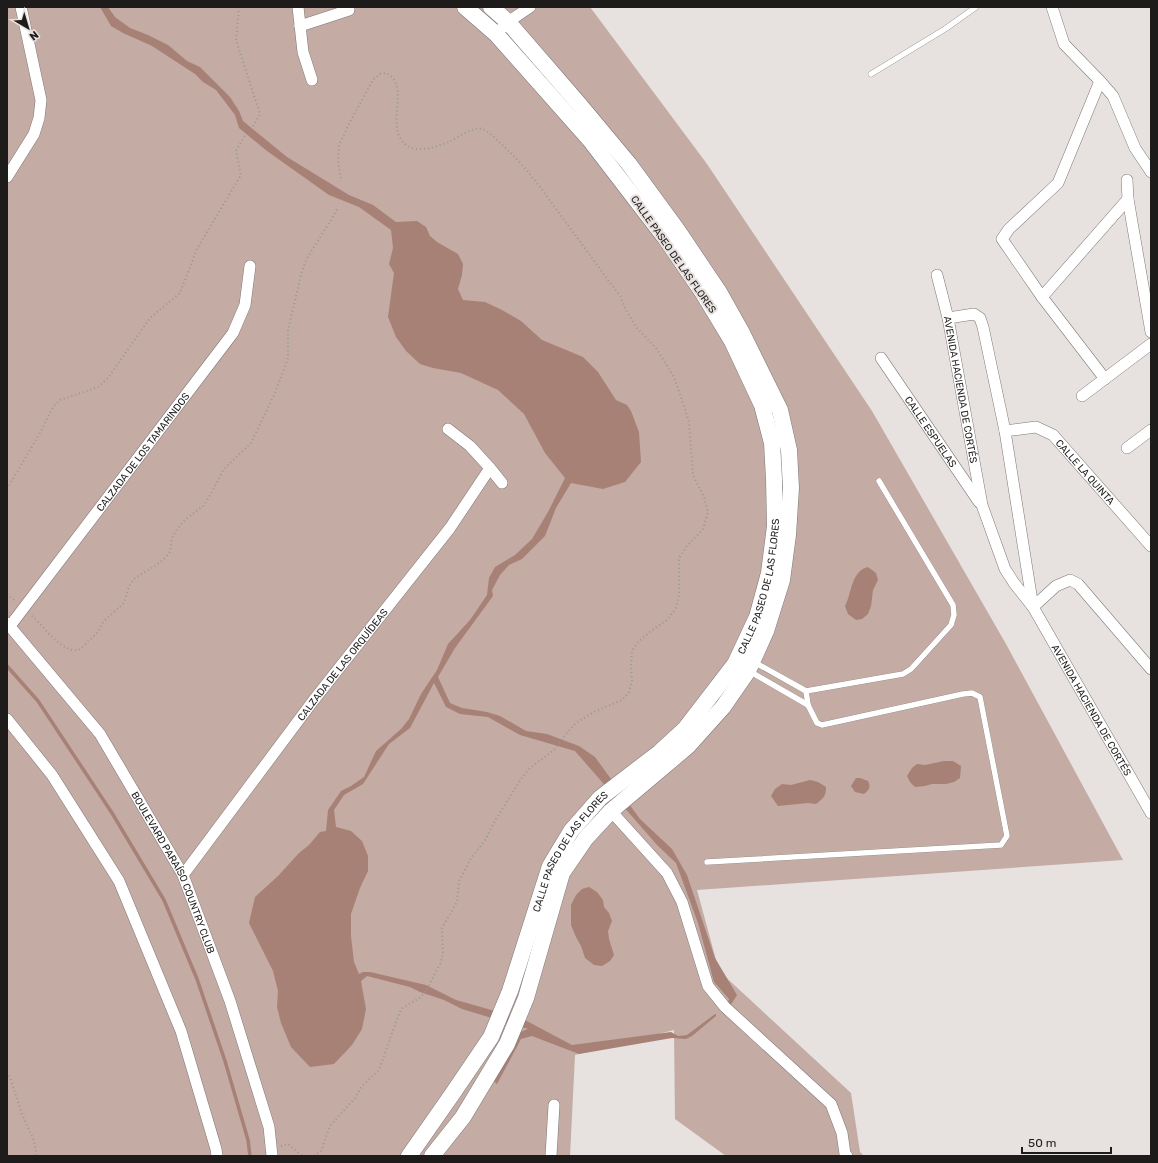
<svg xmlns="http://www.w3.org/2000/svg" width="1158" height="1163" font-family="Rubik,sans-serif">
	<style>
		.green { fill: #c4aba4 }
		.water { fill: #a78176 }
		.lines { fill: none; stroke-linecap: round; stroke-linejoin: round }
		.stream { stroke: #a78176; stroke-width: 3.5 }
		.lane-casing { stroke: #7e7877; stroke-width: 6 }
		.street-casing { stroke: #7e7877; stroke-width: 12 }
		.secondary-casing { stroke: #7e7877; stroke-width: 17 }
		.path { stroke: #9b9694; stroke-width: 2; stroke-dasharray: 1 3; stroke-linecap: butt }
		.lane { stroke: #fff; stroke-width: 5.5 }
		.street { stroke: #fff; stroke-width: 11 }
		.secondary { stroke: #fff; stroke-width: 16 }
		.labels { text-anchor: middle; stroke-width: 4; stroke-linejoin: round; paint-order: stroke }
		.street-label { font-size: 10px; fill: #1e1c1b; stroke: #e7e1df }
	</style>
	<rect width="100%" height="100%" fill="#e7e1df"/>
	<polygon class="green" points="7,7 590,7 707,164 872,411 1006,644 1123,860 697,890 719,971 851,1093 860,1152 864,1156 726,1156 675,1119 674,1030 575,1055 570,1156 7,1156"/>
	<g class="water">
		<polygon points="100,7 108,7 115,17 130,28 148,35 168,45 187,61 200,67 230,97 239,111 243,121 287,157 349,195 373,205 396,222 417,221 426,227 430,236 437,242 458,254 463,264 462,275 458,289 463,300 485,302 502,310 521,321 542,340 583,357 598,372 616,400 627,405 631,411 639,432 641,462 625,482 603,489 571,483 556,508 545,536 522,559 509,565 500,575 492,590 493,596 455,648 438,677 450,703 462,708 487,712 500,716 526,731 547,734 579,746 595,757 640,819 672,849 687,875 715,958 737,995 732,1003 726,1008 725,1005 728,1002 729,999 714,982 698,923 676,863 657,845 575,751 520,735 488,717 460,714 446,707 434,683 410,728 389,744 363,784 344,795 334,810 336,827 351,831 362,841 368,856 368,871 360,888 351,914 351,936 354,962 359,974 363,972 370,972 426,985 456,1000 523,1019 572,1045 671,1032 678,1036 687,1035 715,1014 716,1014 716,1016 692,1036 686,1039 672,1038 579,1054 532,1036 521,1039 497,1084 492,1079 518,1033 528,1029 462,1009 444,1000 420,992 410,987 367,976 361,981 366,1009 362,1029 352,1045 334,1064 310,1067 291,1047 281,1023 277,1007 278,991 273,971 249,923 255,897 278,876 299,853 309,845 320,832 326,831 328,810 341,791 351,786 364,777 376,751 401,729 409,719 421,694 437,670 448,644 470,620 487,595 489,578 495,567 515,555 532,539 548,512 565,478 545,453 524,414 498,390 461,373 433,368 420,364 406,351 396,337 388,317 394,273 389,264 393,248 391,230 359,207 329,195 267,151 239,128 235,115 216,90 203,82 195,74 152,46 123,33 111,26"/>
		<path d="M868 567 876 573 878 580 873 590 871 606 868 614 862 619 856 620 848 614 845 606C852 593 851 571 868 567Z"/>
		<polygon points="944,761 953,761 961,766 960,778 954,782 946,784 932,784 925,786 915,787 910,782 907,776 912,768 917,764 925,765"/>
		<path d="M856 778H860L868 781C871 787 869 790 864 794L855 792 851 786Z"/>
		<path d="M810 780 818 782 826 787C826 796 824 798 816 804L808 803 778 806 771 796 775 789 782 784 791 785Z"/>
		<polygon points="589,887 597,892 603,900 604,907 609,913 612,921 608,931 609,939 614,955 610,961 602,966 594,965 585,958 581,946 576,937 571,925 571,905 576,895 582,889"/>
	</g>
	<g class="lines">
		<polyline class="stream" points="7,666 38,701 112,813 164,900 197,979 225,1061 248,1140 250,1156"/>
		<g class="lane-casing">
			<g id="lane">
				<polyline points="871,74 945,29 976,7"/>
				<polyline points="754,662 806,691"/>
				<polyline points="749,671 808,705"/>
				<polyline points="806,691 903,674 911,669 951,625 954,615 953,605 879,481"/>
				<polyline points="707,862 1001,845 1007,836 980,697 972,693 963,694 822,725 817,723 808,705 806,691"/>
			</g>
		</g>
		<g class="street-casing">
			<g id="street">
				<polyline points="298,7 303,52 312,80"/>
				<polyline points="1052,7 1064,44 1100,81 1113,96 1135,148 1151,172"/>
				<polyline points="300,26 349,10"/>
				<polyline points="496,34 508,22 530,7"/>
				<polyline points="1100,81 1058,183 1009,229 1002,239 1042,297 1105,379"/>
				<polyline points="7,177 34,134 39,118 41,100 21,7"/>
				<polyline points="1127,180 1128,199 1151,332"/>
				<path id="s1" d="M937 275 948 318 982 505 1005 569 1014 583 1033 607 1056 586 1070 580 1078 584 1151 669"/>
				<polyline points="1042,297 1128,199"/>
				<path id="s2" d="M948 318 974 314 980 318 983 327 1005 431 1033 607 1151 813"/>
				<path id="s3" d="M881 358 979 502"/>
				<polyline points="1082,396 1151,344"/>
				<polyline points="448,429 470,446 490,468"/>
				<path id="s4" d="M1005 431 1036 427 1053 435 1151 546"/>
				<polyline points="1127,448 1151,430"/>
				<path id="s5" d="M7 623 100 734 183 875 230 1001 269 1127 272 1156"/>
				<path id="s6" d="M10 626 233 333 245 305 250 266"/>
				<polyline points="7,719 52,775 119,881 181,1031 216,1149 217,1156"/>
				<polyline points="611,811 667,873 682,902 708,986 725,1007 831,1104 842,1133 845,1154 847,1156"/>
				<path id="s7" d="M183 875 313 701 450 528 490 468 502 483"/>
				<polyline points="551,1156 554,1105"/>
			</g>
		</g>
		<g class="secondary-casing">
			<g id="secondary">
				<path id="s8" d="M409 1156 453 1093 491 1037 510 991 550 866 571 831 600 798 660 752 685 729 735 664 757 617 769 573 775 526 774 479 772 443 762 405 732 341 703 293 666 239 590 140 496 34 465 7"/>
				<polyline points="432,1156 463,1117 507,1044 526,998 562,873 586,838 611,811 688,746 723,707 748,671 766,631 782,580 788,535 791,488 789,450 780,410 742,333 719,292 678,231 629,164 579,104 508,22 491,7"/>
			</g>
		</g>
		<g class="path">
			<polyline points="239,7 236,40 260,114 252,128"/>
			<polyline points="7,489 40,433 53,407 60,400 98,387 108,378 150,318 180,293 197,249 241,175 236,151 245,135"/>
			<polyline points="7,594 15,601"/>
			<path d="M32 616C43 626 55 643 69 649 72 650 76 650 79 650L96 634 104 621 124 603 129 586 135 578 155 566 164 559 170 552 172 538 177 529 186 519 203 506 209 497 224 469 251 443 275 393 288 358V330L302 271 307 258 331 220 337 209"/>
			<polyline points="7,1072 10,1077 22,1114 34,1141 37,1156"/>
			<polyline points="281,1146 288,1144 302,1156"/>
			<path d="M314 1156 321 1151 330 1126 355 1098 362 1086 379 1070 391 1036 401 1009 421 997 429 985 440 964 443 954 442 928 457 902 459 881 470 860 485 840 496 819 521 779 530 768 554 750 565 735 576 723 594 712 622 700 629 692 632 681 631 666 632 651 637 643 651 631 667 620 676 608 679 595V558L687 546 703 529 708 512 704 497 693 475 689 422 681 397 674 377 656 348 636 327 626 310 620 296 608 280C592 258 576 236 559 213 541 188 523 163 499 142 494 137 488 131 482 129 473 126 457 138 449 142 436 147 417 154 405 144 384 125 412 86 386 73L380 74 373 80 352 118 339 145 338 161 341 180"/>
		</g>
		<use href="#lane" class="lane"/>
		<use href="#street" class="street"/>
		<use href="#secondary" class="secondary"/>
	</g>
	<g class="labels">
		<g class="street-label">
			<text transform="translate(674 254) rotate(55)" y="4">CALLE PASEO DE LAS FLORES</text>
			<text dy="4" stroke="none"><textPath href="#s1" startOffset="117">AVENIDA HACIENDA DE CORTÉS</textPath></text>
			<text dy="4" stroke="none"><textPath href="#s3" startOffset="89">CALLE ESPUELAS</textPath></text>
			<text dy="4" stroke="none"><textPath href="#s6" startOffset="219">CALZADA DE LOS TAMARINDOS</textPath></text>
			<text dy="4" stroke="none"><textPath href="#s4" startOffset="99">CALLE LA QUINTA</textPath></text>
			<text dy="4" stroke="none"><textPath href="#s8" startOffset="684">CALLE PASEO DE LAS FLORES</textPath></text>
			<text dy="4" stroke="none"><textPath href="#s7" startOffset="264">CALZADA DE LAS ORQUÍDEAS</textPath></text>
			<text dy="4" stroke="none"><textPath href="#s2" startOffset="446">AVENIDA HACIENDA DE CORTÉS</textPath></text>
			<text dy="4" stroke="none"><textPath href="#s8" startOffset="348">CALLE PASEO DE LAS FLORES</textPath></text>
			<text dy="4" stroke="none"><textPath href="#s5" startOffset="302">BOULEVARD PARAÍSO COUNTRY CLUB</textPath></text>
		</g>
	</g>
	<rect width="1158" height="1163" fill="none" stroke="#1e1c1b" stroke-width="16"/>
	<g transform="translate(28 28) rotate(142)" stroke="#e7e1df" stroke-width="3" paint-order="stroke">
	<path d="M0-3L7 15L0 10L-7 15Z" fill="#1e1c1b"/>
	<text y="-6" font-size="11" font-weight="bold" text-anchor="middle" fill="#1e1c1b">N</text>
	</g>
	<path d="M1022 1147v6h89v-6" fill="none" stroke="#1e1c1b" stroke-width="2"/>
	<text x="1028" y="1147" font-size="12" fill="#1e1c1b" stroke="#e7e1df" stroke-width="3" paint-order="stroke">50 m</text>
</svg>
